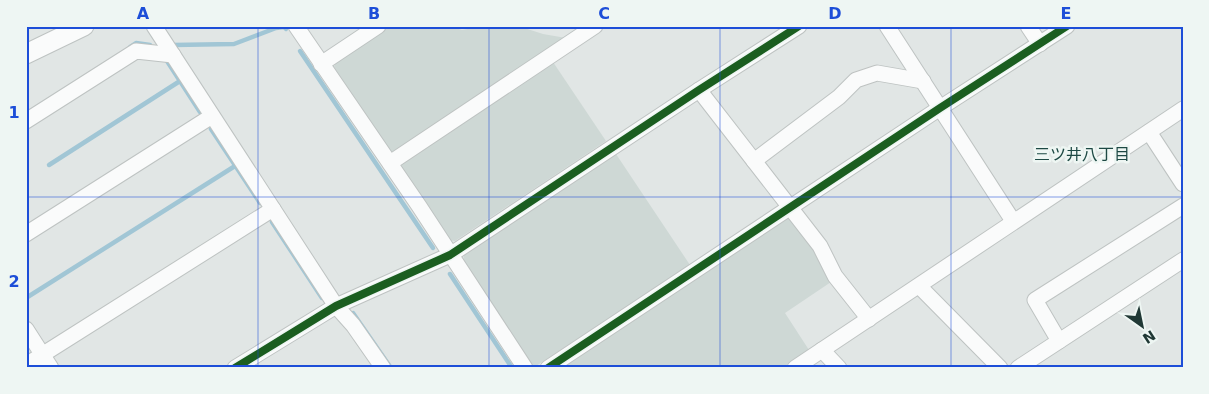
<svg xmlns="http://www.w3.org/2000/svg" width="1209" height="394" font-family="'DejaVu Sans','Noto Sans JP',sans-serif">
	<style>
		.built { fill: #ced8d5 }
		.lines { fill: none; stroke-linecap: round; stroke-linejoin: round }
		.stream { stroke: #a1c6d5; stroke-width: 4.5 }
		.minor-casing { stroke: #bec3c2; stroke-width: 17 }
		.tertiary-casing { stroke: #bec3c2; stroke-width: 21 }
		.minor { stroke: #fafbfb; stroke-width: 15 }
		.tertiary { stroke: #fafbfb; stroke-width: 19 }
		.cycleway-casing { stroke: #eef6f3; stroke-width: 11 }
		.cycleway { stroke: #1b5e20; stroke-width: 8 }
		.grid { fill: none; stroke: #1d4ed8; stroke-width: 1; stroke-opacity: 0.55 }
		.labels { text-anchor: middle; stroke-width: 5; stroke-linejoin: round; paint-order: stroke }
		.neighbourhood-label { font-size: 16px; fill: #1d4944; stroke: #eef6f3 }
		.neatline { fill: none; stroke: #1d4ed8; stroke-width: 2 }
		.grid-label { font-size: 16px; text-anchor: middle; font-weight: bold; fill: #1d4ed8 }
	</style>
	<rect width="100%" height="100%" fill="#e1e6e5"/>
	<g class="built">
		<polygon points="389,26 449,26 462,30 484,26 518,26 543,34 566,38 396,151 390,151 334,67 336,62"/>
		<polygon points="553,62 606,141 455,241 449,240 401,168 402,162"/>
		<polygon points="616,154 690,265 536,366 531,365 463,261 464,255"/>
		<polygon points="785,218 792,220 813,248 831,282 785,313 809,350 782,368 561,368"/>
	</g>
	<g class="lines">
		<g class="stream">
			<polyline points="173,45 234,44 276,28 284,27 286,29"/>
			<polyline points="130,47 136,43 150,45"/>
			<polyline points="300,51 433,248"/>
			<polyline points="167,61 200,112"/>
			<polyline points="211,129 260,203"/>
			<polyline points="49,165 180,81"/>
			<polyline points="272,222 322,298"/>
			<polyline points="450,274 512,368"/>
			<polyline points="26,298 235,166"/>
			<polyline points="353,313 391,368"/>
		</g>
		<g class="minor-casing">
			<g id="minor">
				<polyline points="154,26 336,306 353,325 383,368"/>
				<polyline points="296,26 419,206 525,368"/>
				<polyline points="887,26 1013,221"/>
				<polyline points="1028,26 1040,44"/>
				<polyline points="321,64 378,26"/>
				<polyline points="699,90 820,246 835,276 869,319"/>
				<polyline points="26,121 136,51 173,55"/>
				<polyline points="1149,132 1183,184"/>
				<polyline points="754,161 839,97 856,80 877,73 923,81"/>
				<polyline points="390,163 595,26"/>
				<polyline points="26,234 212,116"/>
				<polyline points="919,286 1000,368"/>
				<polyline points="26,329 51,368"/>
				<polyline points="1059,341 1035,300 1183,206"/>
				<polyline points="822,350 839,368"/>
				<polyline points="26,365 273,209"/>
				<polyline points="235,368 336,306 450,255 699,90 799,26"/>
				<polyline points="548,368 940,108 1067,26"/>
				<polyline points="795,368 1183,109"/>
				<polyline points="1018,368 1183,260"/>
			</g>
		</g>
		<g class="tertiary-casing">
			<polyline id="tertiary" points="26,54 84,26"/>
		</g>
		<use href="#minor" class="minor"/>
		<use href="#tertiary" class="tertiary"/>
		<g class="cycleway-casing">
			<g id="cycleway">
				<polyline points="235,368 336,306 450,255 699,90 799,26"/>
				<polyline points="548,368 940,108 1067,26"/>
			</g>
		</g>
		<use href="#cycleway" class="cycleway"/>
	</g>
	<path class="grid" d="M258 26V368M489 26V368M720 26V368M951 26V368M26 197H1183"/>
	<g class="labels">
		<g class="neighbourhood-label">
			<text x="1082" y="160">三ツ井八丁目</text>
		</g>
	</g>
	<rect width="1209" height="394" fill="none" stroke="#eef6f3" stroke-width="55"/>
	<g transform="translate(1142 326) rotate(147)" stroke="#eef6f3" stroke-width="4" paint-order="stroke">
	<path d="M0-4L9 19L0 12L-9 19Z" fill="#203835"/>
	<text y="-8" font-size="14" font-weight="bold" text-anchor="middle" fill="#203835">N</text>
	</g>
	<rect x="28" y="28" width="1154" height="338" class="neatline"/>
	<g class="grid-label">
		<text x="143" y="19">A</text>
		<text x="374" y="19">B</text>
		<text x="604" y="19">C</text>
		<text x="835" y="19">D</text>
		<text x="1066" y="19">E</text>
		<text x="14" y="118">1</text>
		<text x="14" y="287">2</text>
	</g>
</svg>
